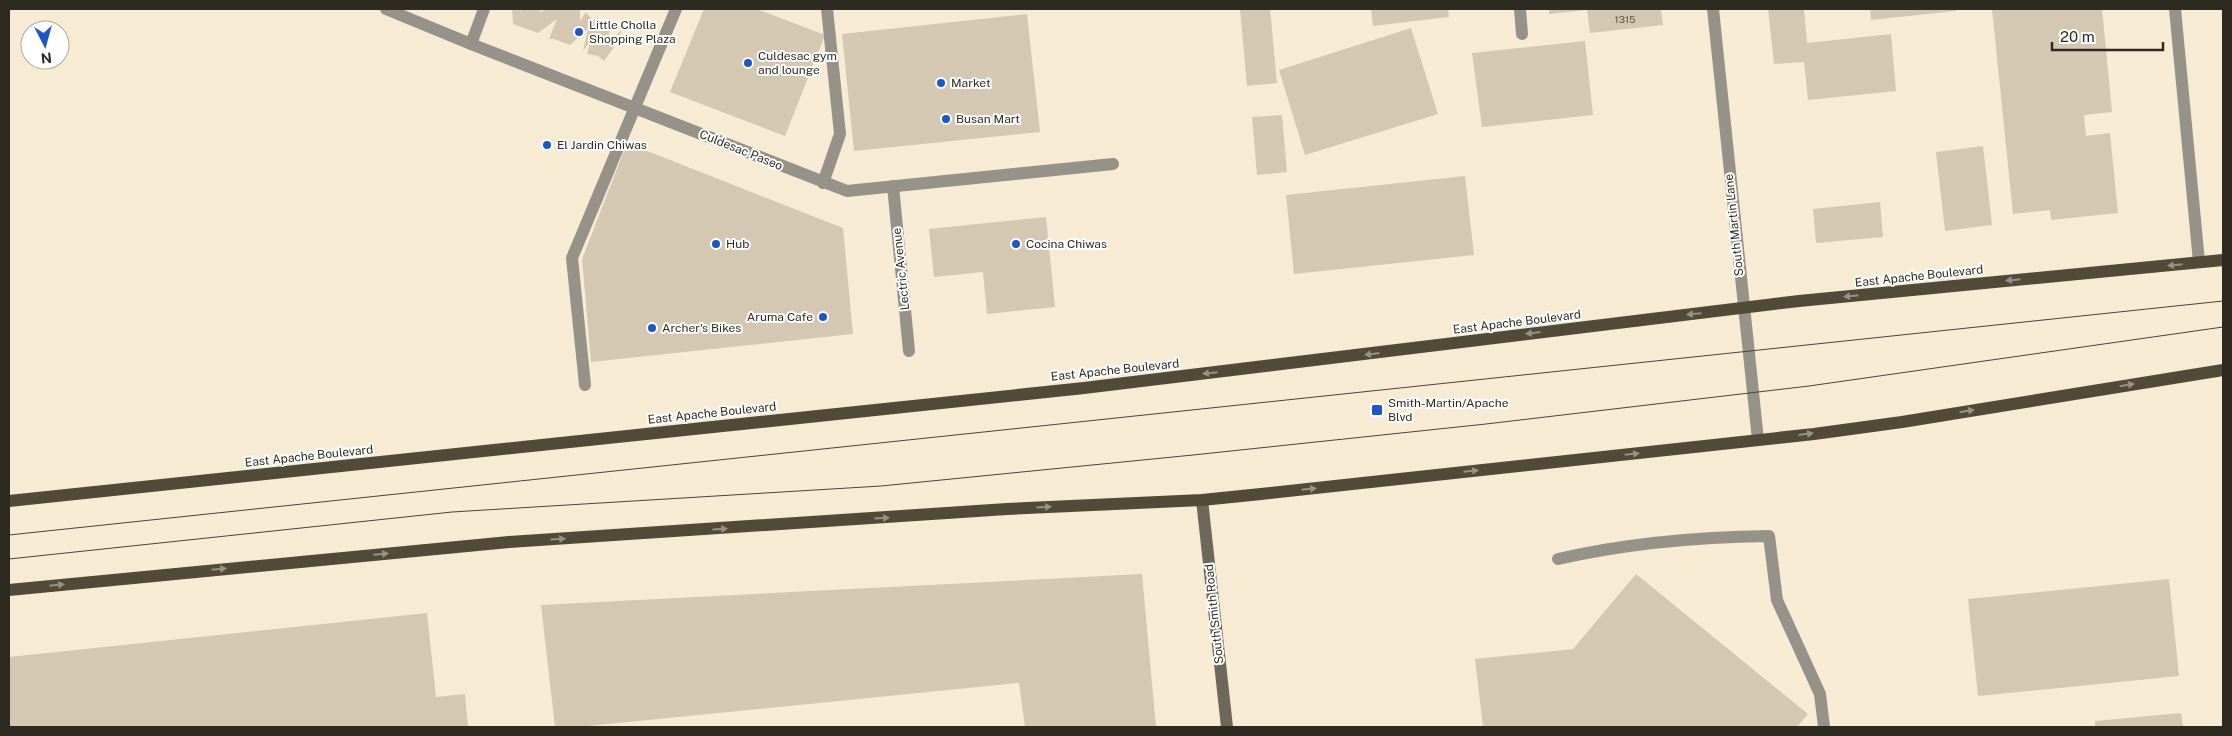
<svg xmlns="http://www.w3.org/2000/svg" width="2232" height="736" font-family="'Public Sans',sans-serif">
	<style>
		.building { fill: #d4c8b2 }
		.lines { fill: none; stroke-linecap: round; stroke-linejoin: round }
		.lane { stroke: #979289; stroke-width: 12 }
		.street { stroke: #979289; stroke-width: 12 }
		.secondary { stroke: #6f685a; stroke-width: 12 }
		.primary { stroke: #524a39; stroke-width: 12 }
		.tram { stroke: #494439; stroke-width: 1 }
		.oneway { fill: #979288 }
		.poi-dot { fill: #1c57c3; stroke: #fff; stroke-width: 2 }
		.labels { text-anchor: middle; stroke-width: 4; stroke-linejoin: round; paint-order: stroke }
		.number-label { font-size: 10px; fill: #585245 }
		.poi-label { font-size: 12px; fill: #2e2a21; stroke: #fff; text-anchor: start }
		.street-label { font-size: 12px; fill: #2e2a21; stroke: #fff }
	</style>
	<rect width="100%" height="100%" fill="#f8ebd4"/>
	<g class="building">
		<polygon points="512,9 519,9 520,12 522,9 541,9 540,13 545,9 580,10 580,21 586,12 591,19 610,23 608,44 621,30 620,39 604,61 598,56 587,54 591,40 583,51 588,29 570,45 554,39 549,39 557,19 538,33 513,24"/>
		<polygon points="704,9 757,9 825,35 785,136 670,92"/>
		<polygon points="1240,9 1270,9 1277,83 1247,86"/>
		<polygon points="1371,9 1448,9 1449,17 1373,26"/>
		<polygon points="1549,9 1586,9 1586,10 1549,14"/>
		<polygon points="1587,9 1661,9 1663,25 1590,33"/>
		<polygon points="1768,9 1804,9 1807,43 1891,34 1896,91 1808,100 1804,62 1774,64"/>
		<polygon points="1870,9 1956,9 1956,11 1871,20"/>
		<polygon points="1992,9 2102,9 2112,112 2084,115 2086,136 2110,133 2118,213 2051,220 2050,210 2013,214"/>
		<polygon points="1027,14 1040,132 854,151 842,34"/>
		<polygon points="1411,28 1438,114 1305,155 1279,70"/>
		<polygon points="1585,41 1593,115 1482,127 1472,53"/>
		<polygon points="1282,115 1287,172 1257,175 1252,117"/>
		<polygon points="627,143 843,228 853,334 591,362 582,259"/>
		<polygon points="1983,146 1992,225 1945,231 1936,152"/>
		<polygon points="1465,176 1474,255 1294,274 1286,195"/>
		<polygon points="1880,202 1883,237 1816,243 1813,209"/>
		<polygon points="1046,217 1055,307 987,314 983,272 934,277 929,229"/>
		<polygon points="1142,574 1156,727 1025,727 1019,683 578,727 555,727 541,605"/>
		<polygon points="1636,574 1808,714 1797,727 1483,727 1475,659 1573,649"/>
		<polygon points="2169,579 2179,676 1978,696 1968,599"/>
		<polygon points="427,613 436,697 465,694 468,727 9,727 9,657"/>
		<polygon points="2181,713 2183,727 2095,727 2095,721"/>
	</g>
	<g class="lines">
		<g class="lane">
			<polyline points="1520,9 1522,34"/>
			<polyline points="2175,9 2199,262"/>
			<path d="M1558 559C1628 543 1698 537 1769 536L1777 600 1820 694 1824 727"/>
		</g>
		<g class="street">
			<polyline points="386,9 471,44 847,191 1113,164"/>
			<polyline points="1713,9 1758,440"/>
			<polyline points="471,44 484,9"/>
			<polyline points="823,183 840,134 827,9"/>
			<polyline points="893,186 909,351"/>
			<polyline points="585,385 572,258 676,9"/>
		</g>
		<polyline class="secondary" points="1202,500 1227,727"/>
		<g class="primary">
			<polyline points="9,501 1084,388 1799,301 2223,260"/>
			<polyline points="9,590 509,542 1007,509 1202,500 1261,494 1814,434 1902,422 2223,370"/>
		</g>
		<g class="tram">
			<polyline points="9,535 2223,301"/>
			<polyline points="9,559 452,512 881,486 1193,455 1486,424 1809,386 2223,327"/>
		</g>
	</g>
	<defs><path id="oneway-solid" d="M-6-.8H1V-3.2L6.5 0L1 3.2V.8H-6Z" transform="scale(1.25)"/></defs>
	<g class="oneway">
		<use href="#oneway-solid" transform="translate(2175 265) rotate(174)"/>
		<use href="#oneway-solid" transform="translate(2013 280) rotate(174)"/>
		<use href="#oneway-solid" transform="translate(1851 296) rotate(174)"/>
		<use href="#oneway-solid" transform="translate(1694 314) rotate(175)"/>
		<use href="#oneway-solid" transform="translate(1533 333) rotate(173)"/>
		<use href="#oneway-solid" transform="translate(1372 354) rotate(173)"/>
		<use href="#oneway-solid" transform="translate(1210 373) rotate(174)"/>
		<use href="#oneway-solid" transform="translate(2127 385) rotate(-9)"/>
		<use href="#oneway-solid" transform="translate(1967 411) rotate(-9)"/>
		<use href="#oneway-solid" transform="translate(1806 434) rotate(-7)"/>
		<use href="#oneway-solid" transform="translate(1632 454) rotate(-6)"/>
		<use href="#oneway-solid" transform="translate(1471 471) rotate(-6)"/>
		<use href="#oneway-solid" transform="translate(1309 489) rotate(-6)"/>
		<use href="#oneway-solid" transform="translate(1044 507) rotate(-3)"/>
		<use href="#oneway-solid" transform="translate(882 518) rotate(-4)"/>
		<use href="#oneway-solid" transform="translate(720 529) rotate(-4)"/>
		<use href="#oneway-solid" transform="translate(558 539) rotate(-4)"/>
		<use href="#oneway-solid" transform="translate(381 554) rotate(-5)"/>
		<use href="#oneway-solid" transform="translate(219 569) rotate(-5)"/>
		<use href="#oneway-solid" transform="translate(57 585) rotate(-6)"/>
	</g>
	<g class="poi-dot">
		<circle cx="579" cy="32" r="5"/>
		<circle cx="748" cy="63" r="5"/>
		<circle cx="941" cy="83" r="5"/>
		<circle cx="946" cy="119" r="5"/>
		<circle cx="547" cy="145" r="5"/>
		<circle cx="716" cy="244" r="5"/>
		<circle cx="1016" cy="244" r="5"/>
		<circle cx="823" cy="317" r="5"/>
		<circle cx="652" cy="328" r="5"/>
		<rect x="1371" y="404" width="12" height="12" rx="2.5"/>
	</g>
	<g class="labels">
		<g class="number-label">
			<text x="1625" y="23">1315</text>
		</g>
		<g class="poi-label">
			<text x="589" y="29">Little Cholla<tspan x="589" dy="14">Shopping Plaza</tspan></text>
			<text x="758" y="60">Culdesac gym<tspan x="758" dy="14">and lounge</tspan></text>
			<text x="951" y="87">Market</text>
			<text x="956" y="123">Busan Mart</text>
			<text x="557" y="149">El Jardin Chiwas</text>
			<text x="726" y="248">Hub</text>
			<text x="1026" y="248">Cocina Chiwas</text>
			<text x="813" y="321" text-anchor="end">Aruma Cafe</text>
			<text x="662" y="332">Archer's Bikes</text>
			<text x="1388" y="407">Smith-Martin/Apache<tspan x="1388" dy="14">Blvd</tspan></text>
		</g>
		<g class="street-label">
			<text transform="translate(741 150) rotate(22)" y="4">Culdesac Paseo</text>
			<text transform="translate(1734 225) rotate(-96)" y="4">South Martin Lane</text>
			<text transform="translate(901 269) rotate(-96)" y="4">Lectric Avenue</text>
			<text transform="translate(1919 276) rotate(-6)" y="4">East Apache Boulevard</text>
			<text transform="translate(1517 322) rotate(-7)" y="4">East Apache Boulevard</text>
			<text transform="translate(1115 370) rotate(-6)" y="4">East Apache Boulevard</text>
			<text transform="translate(712 413) rotate(-6)" y="4">East Apache Boulevard</text>
			<text transform="translate(309 456) rotate(-6)" y="4">East Apache Boulevard</text>
			<text transform="translate(1214 614) rotate(-96)" y="4">South Smith Road</text>
		</g>
	</g>
	<rect width="2232" height="736" fill="none" stroke="#2e2a21" stroke-width="20"/>
	<g transform="translate(45 45) rotate(174)"><circle r="24" fill="#ffffff" stroke="#abaaa6"/>
	<path d="M0-4L9 19L0 12L-9 19Z" fill="#1c57c3"/>
	<text y="-8" font-size="14" font-weight="bold" text-anchor="middle" fill="#2e2a21">N</text>
	</g>
	<path d="M2052 42v8h111v-8" fill="none" stroke="#2e2a21" stroke-width="2.5"/>
	<text x="2060" y="42" font-size="15" fill="#2e2a21" stroke="#ffffff" stroke-width="4" paint-order="stroke">20 m</text>
</svg>
